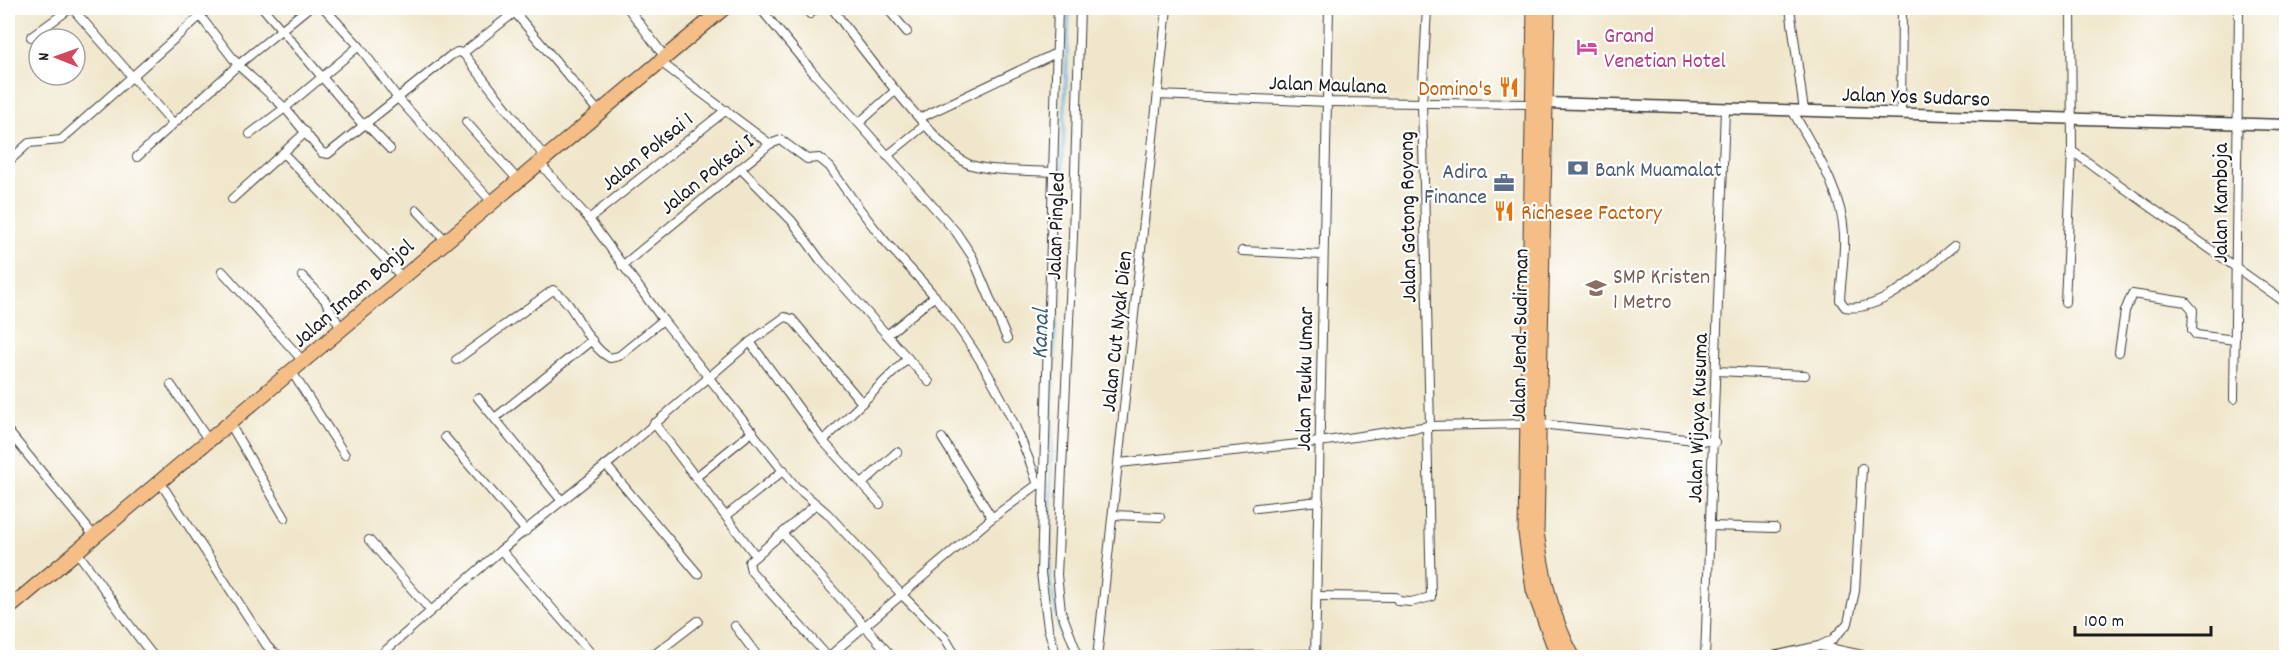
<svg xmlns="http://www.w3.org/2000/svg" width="2294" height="665" font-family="Dekko,sans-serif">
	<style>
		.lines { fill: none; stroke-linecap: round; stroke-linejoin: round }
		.stream { stroke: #63b1dd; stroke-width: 3 }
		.minor-casing { stroke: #3c3a36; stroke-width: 10 }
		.tertiary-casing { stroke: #3c3a36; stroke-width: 13 }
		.primary-casing { stroke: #3c3a36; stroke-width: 16 }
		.trunk-casing { stroke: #3c3a36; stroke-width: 17 }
		.minor { stroke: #fff; stroke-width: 8 }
		.tertiary { stroke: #fff; stroke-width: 10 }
		.primary { stroke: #f6be87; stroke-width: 14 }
		.trunk { stroke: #f6be87; stroke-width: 15 }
		.labels { text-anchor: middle; stroke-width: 4.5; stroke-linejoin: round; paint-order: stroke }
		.hotel-label { font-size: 22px; fill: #b23c85; stroke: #fff; text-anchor: start }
		.street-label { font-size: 22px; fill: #1c1c1c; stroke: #fff }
		.food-label { font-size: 22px; fill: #c56008; stroke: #fff; text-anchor: end }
		.service-label { font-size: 22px; fill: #4e5e75; stroke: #fff; text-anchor: start }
		.education-label { font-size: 22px; fill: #785e54; stroke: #fff; text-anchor: start }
		.water-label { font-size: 24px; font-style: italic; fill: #3c5f73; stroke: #fff }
	</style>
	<rect width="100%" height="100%" fill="#fff"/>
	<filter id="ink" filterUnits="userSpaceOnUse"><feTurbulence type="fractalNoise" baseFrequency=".0167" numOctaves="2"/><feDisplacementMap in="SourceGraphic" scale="12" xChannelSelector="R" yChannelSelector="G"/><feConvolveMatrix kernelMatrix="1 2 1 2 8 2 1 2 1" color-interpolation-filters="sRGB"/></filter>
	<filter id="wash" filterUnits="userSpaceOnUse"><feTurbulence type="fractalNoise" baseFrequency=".008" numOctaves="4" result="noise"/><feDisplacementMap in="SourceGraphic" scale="24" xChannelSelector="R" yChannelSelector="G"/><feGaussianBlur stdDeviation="1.35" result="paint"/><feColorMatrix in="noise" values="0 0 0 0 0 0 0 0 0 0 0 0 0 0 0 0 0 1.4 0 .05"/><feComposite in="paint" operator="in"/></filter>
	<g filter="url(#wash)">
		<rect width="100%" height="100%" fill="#f0e6cb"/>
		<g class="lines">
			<polyline class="stream" points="1069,8 1052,409 1050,582 1060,632 1072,658"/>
		</g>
	</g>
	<g filter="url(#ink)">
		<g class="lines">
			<g class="minor-casing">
				<g id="minor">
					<polyline points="72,8 173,123"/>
					<polyline points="194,8 238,65 285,108 322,153 328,154 450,56 457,52 463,53 515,12"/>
					<polyline points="263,8 363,125"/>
					<polyline points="324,8 359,46 397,97 491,201"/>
					<polyline points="511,8 598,111"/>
					<polyline points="628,8 664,56"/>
					<polyline points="760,8 812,71 956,232 972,256 1007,339"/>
					<path d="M832 8C852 36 943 157 971 165 996 172 1026 170 1053 172"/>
					<polyline points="887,8 907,32"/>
					<polyline points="1427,8 1422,103 1430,426"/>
					<polyline points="1790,8 1804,111"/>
					<polyline points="2071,8 2072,151 2286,303"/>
					<polyline points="810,14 817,8"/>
					<polyline points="31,37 71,8"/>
					<polyline points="463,53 544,156"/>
					<polyline points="659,61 770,144"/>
					<polyline points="1158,95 1328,102 1532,104"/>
					<path d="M1792 110C1813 148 1842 190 1844 234 1845 256 1841 278 1840 300L1845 307C1883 313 1926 268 1954 246"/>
					<polyline points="1901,114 1902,8"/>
					<polyline points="920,118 1056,53"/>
					<polyline points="466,122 517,179"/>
					<polyline points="365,123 390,149"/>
					<polyline points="859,123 896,90"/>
					<polyline points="250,134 285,108 359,46"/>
					<polyline points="283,153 403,278"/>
					<polyline points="887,156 925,125"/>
					<polyline points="137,157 238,65 308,8"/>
					<polyline points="538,161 589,219 663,320 795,486 827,513 902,595 945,638 957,658"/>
					<polyline points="8,162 29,143 61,140 209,8"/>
					<polyline points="740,168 792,221 821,261 929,382"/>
					<polyline points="232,199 306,132"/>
					<polyline points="417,210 445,240"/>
					<polyline points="589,219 726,110"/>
					<polyline points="1242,251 1323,255"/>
					<path d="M622 266 770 144 781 140 807 159 819 158 830 167C847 192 865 217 884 240 901 260 920 278 936 298 980 353 1016 418 1038 485"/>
					<polyline points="222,271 304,362"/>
					<polyline points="302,276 325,300 341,329"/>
					<polyline points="2065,302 2072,151"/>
					<polyline points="887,335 935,296"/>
					<polyline points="750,342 823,441 880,504"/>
					<polyline points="2119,352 2125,311 2132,294 2186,302 2193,310 2192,330 2196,335 2235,340"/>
					<path d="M456 360 553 290C578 305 584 344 610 358L619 356 663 320"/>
					<polyline points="1716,371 1805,375"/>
					<polyline points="292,372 345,455"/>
					<polyline points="171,385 209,441"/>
					<polyline points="478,398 562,501"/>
					<polyline points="2234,399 2239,8"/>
					<polyline points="496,417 592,340"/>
					<polyline points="654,423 756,556 749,562 751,571 829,658"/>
					<polyline points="230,424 285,518"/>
					<polyline points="1539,424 1715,442"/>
					<polyline points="8,431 95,537"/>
					<polyline points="445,437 526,531"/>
					<polyline points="942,438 992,518"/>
					<polyline points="823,441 908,358"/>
					<polyline points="1119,463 1319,442 1430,426 1526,424"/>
					<polyline points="606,465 698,574"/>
					<polyline points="696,477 753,431"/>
					<polyline points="160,482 267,646 273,652 286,658"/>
					<polyline points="862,484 897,452"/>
					<polyline points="1257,508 1319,501"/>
					<polyline points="1114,515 1160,517"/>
					<polyline points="726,516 784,470"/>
					<polyline points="1711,526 1775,528"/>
					<polyline points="784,535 893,658"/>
					<polyline points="369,540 431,611"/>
					<polyline points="501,550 595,658"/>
					<path d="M77 552C104 588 127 624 155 658"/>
					<polyline points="756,556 816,504"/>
					<polyline points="1317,596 1396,597 1398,601 1411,602 1431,597 1427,426"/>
					<polyline points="735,626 759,658"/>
					<polyline points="1820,646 1876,658"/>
					<polyline points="377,658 501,550 615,458 750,342 785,317 792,319 862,403"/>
					<polyline points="650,658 698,621"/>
					<polyline points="827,658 992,518 1041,482"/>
					<polyline points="1057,658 1048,628 1041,573 1058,8"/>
					<polyline points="1079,658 1061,611 1057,575 1073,236 1080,8"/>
					<polyline points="1097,658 1167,8"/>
					<polyline points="1130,658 1315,654"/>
					<polyline points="1315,658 1329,8"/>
					<polyline points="1705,658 1725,109"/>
					<polyline points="1764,658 1819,646 1832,640 1848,623 1855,591 1862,468"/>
				</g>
			</g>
			<g class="tertiary-casing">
				<polyline id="tertiary" points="1545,103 2286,125"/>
			</g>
			<g class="primary-casing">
				<polyline id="primary" points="8,609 724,8"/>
			</g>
			<g class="trunk-casing">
				<g id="trunk">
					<polyline points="1535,8 1526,533 1534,590 1559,658"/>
					<path d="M1547 8 1536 532C1542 576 1551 618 1573 658"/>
				</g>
			</g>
			<use href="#minor" class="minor"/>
			<use href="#tertiary" class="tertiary"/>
			<use href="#primary" class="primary"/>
			<use href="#trunk" class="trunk"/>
		</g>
	</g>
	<defs>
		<g id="hotel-bare" transform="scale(1.62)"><path d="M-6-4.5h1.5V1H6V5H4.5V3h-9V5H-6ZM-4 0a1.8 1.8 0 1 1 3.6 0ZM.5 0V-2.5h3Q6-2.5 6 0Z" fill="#d1479c" stroke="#fff" stroke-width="2.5" paint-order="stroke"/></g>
		<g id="restaurant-bare" transform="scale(1.62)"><path d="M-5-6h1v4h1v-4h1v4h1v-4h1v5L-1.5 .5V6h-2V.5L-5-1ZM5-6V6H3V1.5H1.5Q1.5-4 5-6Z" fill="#e8710a" stroke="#fff" stroke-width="2.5" paint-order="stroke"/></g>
		<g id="bank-bare" transform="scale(1.62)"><path d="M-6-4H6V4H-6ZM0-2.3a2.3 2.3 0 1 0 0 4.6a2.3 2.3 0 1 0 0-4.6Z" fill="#5c6f8a" stroke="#fff" stroke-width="2.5" paint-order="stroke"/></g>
		<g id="office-bare" transform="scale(1.62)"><path d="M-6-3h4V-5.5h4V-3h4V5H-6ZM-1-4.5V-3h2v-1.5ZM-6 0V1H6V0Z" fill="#5c6f8a" stroke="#fff" stroke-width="2.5" paint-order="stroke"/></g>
		<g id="school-bare" transform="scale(1.62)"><path d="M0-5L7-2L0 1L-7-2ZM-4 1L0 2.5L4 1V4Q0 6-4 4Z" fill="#8d6e63" stroke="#fff" stroke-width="2.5" paint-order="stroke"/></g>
	</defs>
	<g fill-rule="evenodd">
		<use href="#hotel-bare" x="1587" y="47"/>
		<use href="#restaurant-bare" x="1509" y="87"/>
		<use href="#bank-bare" x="1578" y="168"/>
		<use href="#office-bare" x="1504" y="183"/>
		<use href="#restaurant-bare" x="1504" y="211"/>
		<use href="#school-bare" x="1596" y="288"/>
	</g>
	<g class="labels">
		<g class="hotel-label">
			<text x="1604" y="42">Grand<tspan x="1604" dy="25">Venetian Hotel</tspan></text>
		</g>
		<g class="street-label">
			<text transform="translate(1328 83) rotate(2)" y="8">Jalan Maulana</text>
			<text transform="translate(1916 95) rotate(2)" y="8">Jalan Yos Sudarso</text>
			<text transform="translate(646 150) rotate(-39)" y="8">Jalan Poksai 1</text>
			<text transform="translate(706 173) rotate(-39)" y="8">Jalan Poksai I</text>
			<text transform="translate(2219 203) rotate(-90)" y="8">Jalan Kamboja</text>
			<text transform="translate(1406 217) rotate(-91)" y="8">Jalan Gotong Royong</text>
			<text transform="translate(1054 226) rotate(-88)" y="8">Jalan Pingled</text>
			<text transform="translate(352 292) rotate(-41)" y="8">Jalan Imam Bonjol</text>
			<text transform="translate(1115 331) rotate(-84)" y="8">Jalan Cut Nyak Dien</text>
			<text transform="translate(1518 335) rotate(-89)" y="8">Jalan Jend. Sudirman</text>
			<text transform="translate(1303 379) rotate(-89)" y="8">Jalan Teuku Umar</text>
			<text transform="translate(1696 418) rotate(-88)" y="8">Jalan Wijaya Kusuma</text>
		</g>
		<g class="food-label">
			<text x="1492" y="95">Domino's</text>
			<text x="1521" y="219" text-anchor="start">Richesee Factory</text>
		</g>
		<g class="service-label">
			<text x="1595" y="176">Bank Muamalat</text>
			<text x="1487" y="178" text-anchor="end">Adira<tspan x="1487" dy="25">Finance</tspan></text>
		</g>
		<g class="education-label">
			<text x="1613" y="283">SMP Kristen<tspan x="1613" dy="25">1 Metro</tspan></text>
		</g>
		<g class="water-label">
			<text transform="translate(1039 334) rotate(-88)" y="8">Kanal</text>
		</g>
	</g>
	<rect width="2294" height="665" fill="none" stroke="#fff" stroke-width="30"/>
	<g transform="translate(57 57) rotate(271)"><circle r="28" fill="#ffffff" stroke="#a4a4a4" stroke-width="1.5"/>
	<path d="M0-4.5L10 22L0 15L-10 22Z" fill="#d1495b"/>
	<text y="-9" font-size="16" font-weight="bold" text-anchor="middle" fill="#1c1c1c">N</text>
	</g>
	<path d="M2075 626v9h136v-9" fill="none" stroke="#1c1c1c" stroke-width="3"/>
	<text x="2084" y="626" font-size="18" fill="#1c1c1c" stroke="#ffffff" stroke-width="4.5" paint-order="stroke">100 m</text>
</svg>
